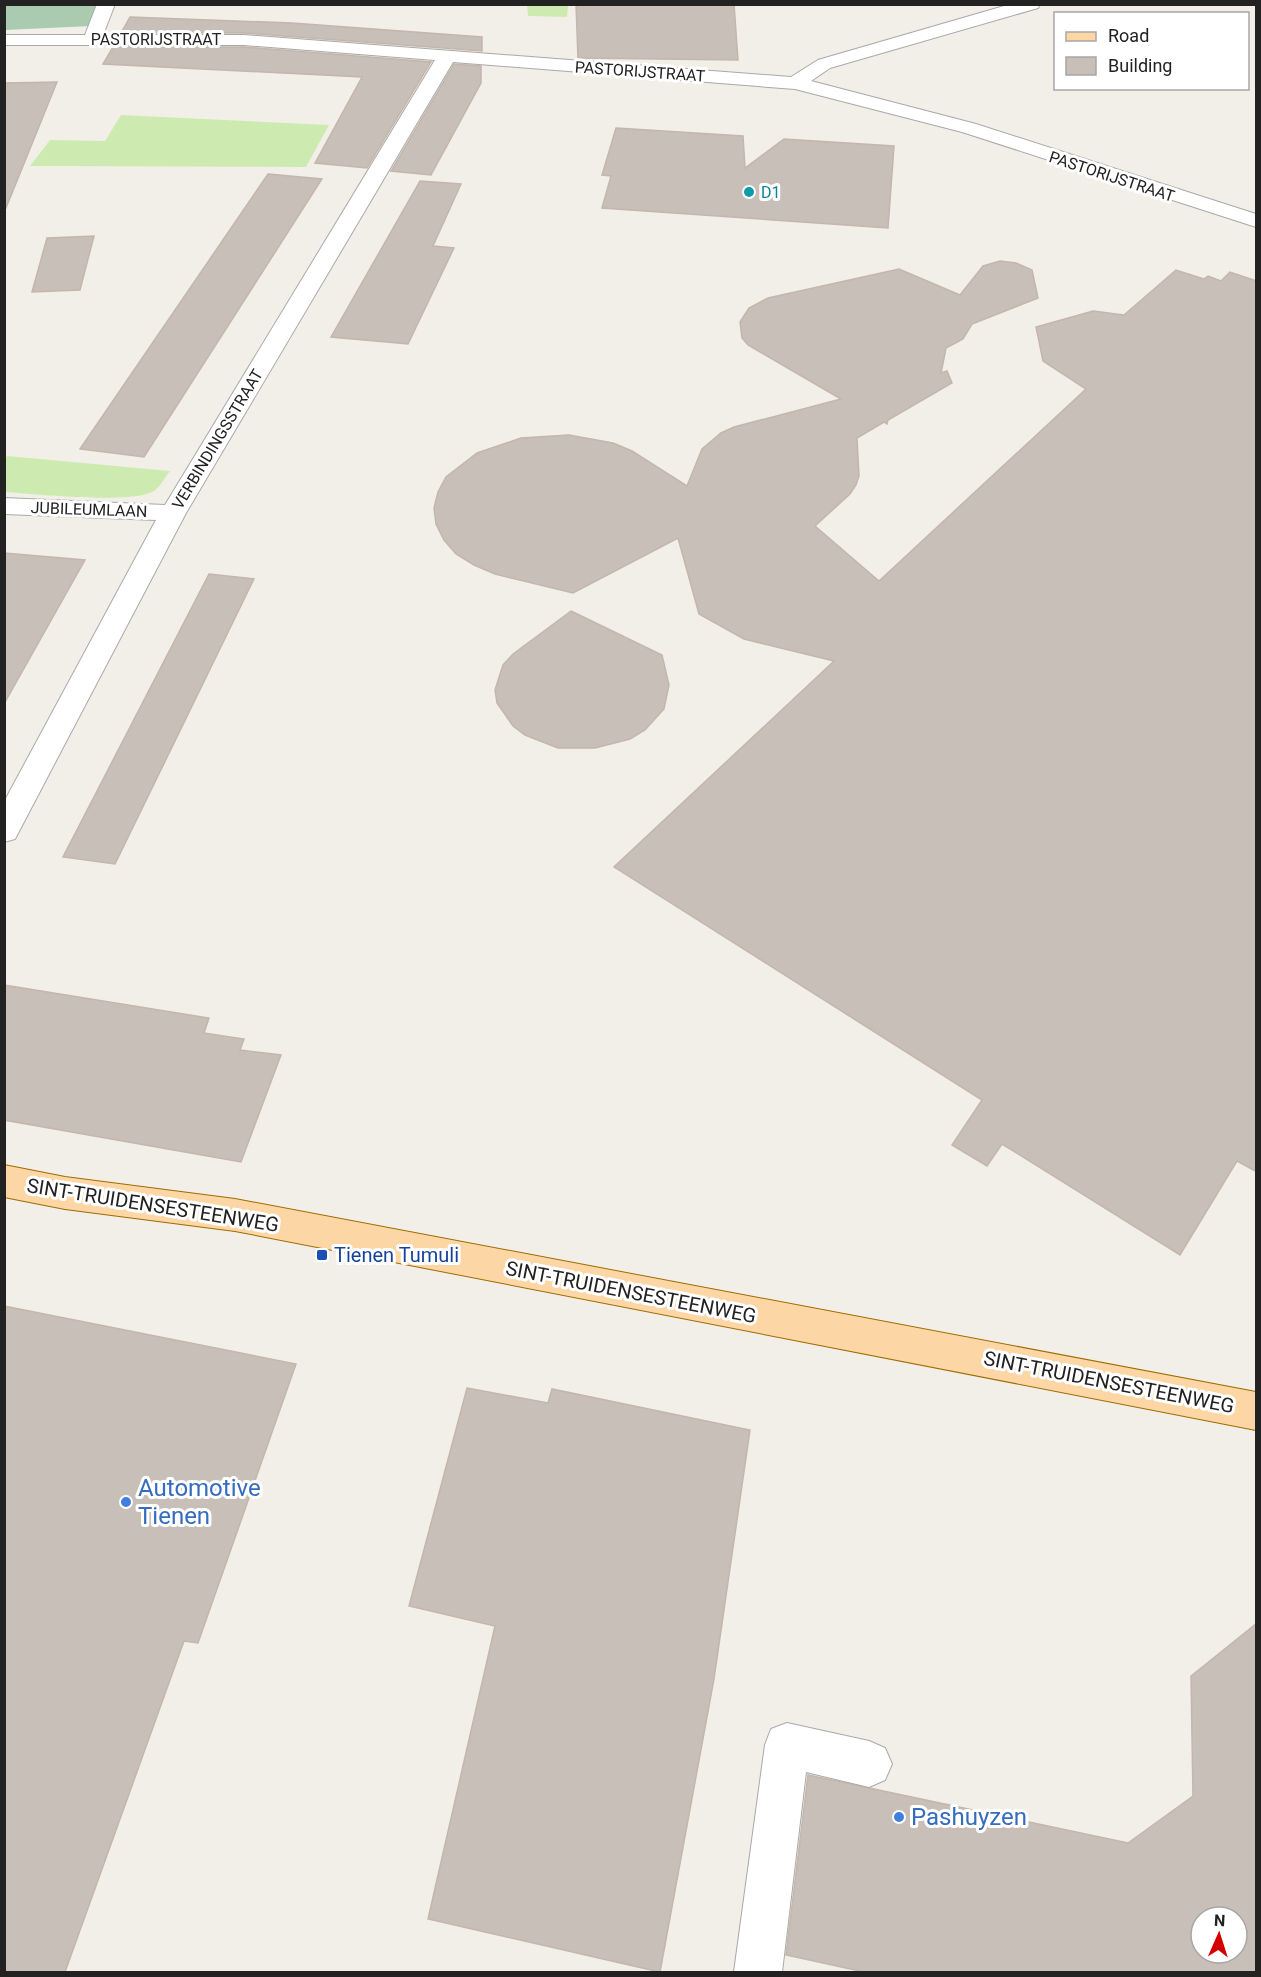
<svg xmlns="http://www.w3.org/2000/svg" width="1261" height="1977" font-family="Roboto,sans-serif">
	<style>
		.grass { fill: #cdebb0 }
		.cemetery { fill: #aacbaf }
		.building { fill: #c7bfb8; stroke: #c4b6ab; stroke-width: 1.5; fill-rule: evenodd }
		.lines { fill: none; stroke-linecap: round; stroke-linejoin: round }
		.minor-casing { stroke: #a9a9a9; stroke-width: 2 }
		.major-casing { stroke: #a06b00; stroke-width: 2 }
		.minor { fill: #fff; fill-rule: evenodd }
		.major { fill: #fcd6a4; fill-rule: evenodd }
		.culture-dot { fill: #0f9aa8; stroke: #fff; stroke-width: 2 }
		.transit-dot { fill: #1a4fb4; stroke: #fff; stroke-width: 2 }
		.shop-dot { fill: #3f7fe0; stroke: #fff; stroke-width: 2 }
		.labels { text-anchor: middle; stroke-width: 6; stroke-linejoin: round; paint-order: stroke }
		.far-street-label { font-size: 16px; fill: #222; stroke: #fff }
		.far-culture-label { font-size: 16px; fill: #0d838f; stroke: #fff; text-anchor: start }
		.street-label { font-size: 20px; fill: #222; stroke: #fff }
		.transit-label { font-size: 20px; fill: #164399; stroke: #fff; text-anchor: start }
		.near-shop-label { font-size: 24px; fill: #366cbe; stroke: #fff; text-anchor: start }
	</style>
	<rect width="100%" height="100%" fill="#f2efe9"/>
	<g class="grass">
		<polygon points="527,5 568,5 567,17 528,16"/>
		<polygon points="121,115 329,125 306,167 30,166 50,140 105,141"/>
		<path d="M7 456 170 471C165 477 159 489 152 492 127 504 36 494 5 492V460Z"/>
	</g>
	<polygon class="cemetery" points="4,5 96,5 91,26 5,30"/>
	<g class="building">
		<polygon points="576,4 734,4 738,60 578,58"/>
		<polygon points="130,17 292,23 482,37 482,51 244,33 121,33"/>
		<polygon points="113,47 244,47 431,62 367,168 315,163 362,77 103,64"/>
		<polygon points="454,64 481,66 481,83 431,175 391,171"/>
		<polygon points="57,82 6,208 4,207 4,83"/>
		<polygon points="616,128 743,136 745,168 784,139 894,146 888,228 602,208 611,176 602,175"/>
		<polygon points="268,174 322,179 144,457 80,449"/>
		<polygon points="420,181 461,184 433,246 454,248 408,344 331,337"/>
		<polygon points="94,236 80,290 32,292 47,238"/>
		<polygon points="1000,261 1016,263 1032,270 1038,298 972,324 963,339 946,348 941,373 947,371 952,383 888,420 887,424 884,422 857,438 859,476 856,485 850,494 815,526 879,581 1086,389 1043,361 1036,327 1093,311 1124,315 1176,270 1204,279 1208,276 1221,281 1230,272 1257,281 1257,1172 1237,1161 1180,1255 1002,1144 987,1166 952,1145 982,1100 614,867 834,661 744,639 699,614 678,538 573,593 495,574 474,565 456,554 444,540 436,524 434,508 438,492 446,477 477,453 521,438 569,435 613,443 632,451 687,486 702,449 721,433 734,427 841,399 748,345 742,338 740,322 749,308 768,298 899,269 960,295 983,266"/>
		<polygon points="4,553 85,560 4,704"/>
		<polygon points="209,574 254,579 115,864 63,857"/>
		<polygon points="571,611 662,655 669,685 664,709 645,730 630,739 595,748 558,748 525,735 513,726 497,703 495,690 503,665 513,654"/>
		<polygon points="4,985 209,1018 204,1033 244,1039 240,1050 281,1055 241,1162 4,1120"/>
		<polygon points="4,1306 296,1364 198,1643 184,1641 65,1972 4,1972"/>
		<polygon points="467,1388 548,1403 552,1389 750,1430 714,1679 660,1972 428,1919 495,1626 409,1606"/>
		<path d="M1257 1623V1972H864L786 1955 808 1775 1128 1843 1193 1796 1191 1676ZM1201 1917H1237V1953H1201Z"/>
	</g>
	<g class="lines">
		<g class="minor-casing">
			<g id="minor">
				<polygon points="97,4 115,4 103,35 244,35 791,77 818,60 1011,4 1040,4 1038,8 830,68 811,81 976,124 1256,214 1256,227 962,132 795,89 453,62 186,513 15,839 4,842 4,802 156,520 4,514 4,498 165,505 435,60 244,45 4,45 4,35 85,35"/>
				<polygon points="787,1723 869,1741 885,1748 892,1764 885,1780 869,1787 806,1772 782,1972 734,1972 765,1745 771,1729"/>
			</g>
		</g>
		<g class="major-casing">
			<polygon id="major" points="4,1165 65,1177 235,1199 1256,1392 1256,1430 235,1231 65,1209 4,1197"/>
		</g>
		<use href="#minor" class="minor"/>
		<use href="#major" class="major"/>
	</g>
	<circle class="culture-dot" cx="749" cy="192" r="6"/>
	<rect class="transit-dot" x="316" y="1249" width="12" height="12" rx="3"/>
	<g class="shop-dot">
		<circle cx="126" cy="1502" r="6"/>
		<circle cx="899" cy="1817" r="6"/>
	</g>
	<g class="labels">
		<g class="far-street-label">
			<text x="156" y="45">PASTORIJSTRAAT</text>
			<text transform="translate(640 71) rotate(4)" y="6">PASTORIJSTRAAT</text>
			<text transform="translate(1112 176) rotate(18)" y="6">PASTORIJSTRAAT</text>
			<text transform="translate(217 439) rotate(-59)" y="6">VERBINDINGSSTRAAT</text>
			<text transform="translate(89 509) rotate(2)" y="6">JUBILEUMLAAN</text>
		</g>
		<g class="far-culture-label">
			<text x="761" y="198">D1</text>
		</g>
		<g class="street-label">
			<text transform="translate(153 1205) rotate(9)" y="7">SINT-TRUIDENSESTEENWEG</text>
			<text transform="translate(631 1292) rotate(11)" y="7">SINT-TRUIDENSESTEENWEG</text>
			<text transform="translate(1109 1382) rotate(11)" y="7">SINT-TRUIDENSESTEENWEG</text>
		</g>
		<g class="transit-label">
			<text x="334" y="1262">Tienen Tumuli</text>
		</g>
		<g class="near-shop-label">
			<text x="138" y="1496">Automotive<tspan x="138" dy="28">Tienen</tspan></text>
			<text x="911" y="1825">Pashuyzen</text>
		</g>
	</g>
	<rect width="1261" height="1977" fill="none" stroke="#222222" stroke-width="12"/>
	<rect x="1054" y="12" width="195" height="78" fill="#ffffff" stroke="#a7a7a7" stroke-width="1.5"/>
	<rect x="1066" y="32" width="30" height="9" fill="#fcd6a4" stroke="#a7a7a7" stroke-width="1.5"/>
	<text x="1108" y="42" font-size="18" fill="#222222">Road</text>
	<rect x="1066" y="57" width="30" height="18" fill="#c7bfb8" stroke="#a7a7a7" stroke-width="1.5"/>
	<text x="1108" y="72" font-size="18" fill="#222222">Building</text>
	<g transform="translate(1219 1935) rotate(3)"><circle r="28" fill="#ffffff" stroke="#a7a7a7" stroke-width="1.5"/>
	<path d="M0-4.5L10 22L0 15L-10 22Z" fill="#d40000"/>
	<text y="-9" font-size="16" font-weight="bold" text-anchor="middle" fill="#222222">N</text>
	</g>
</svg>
